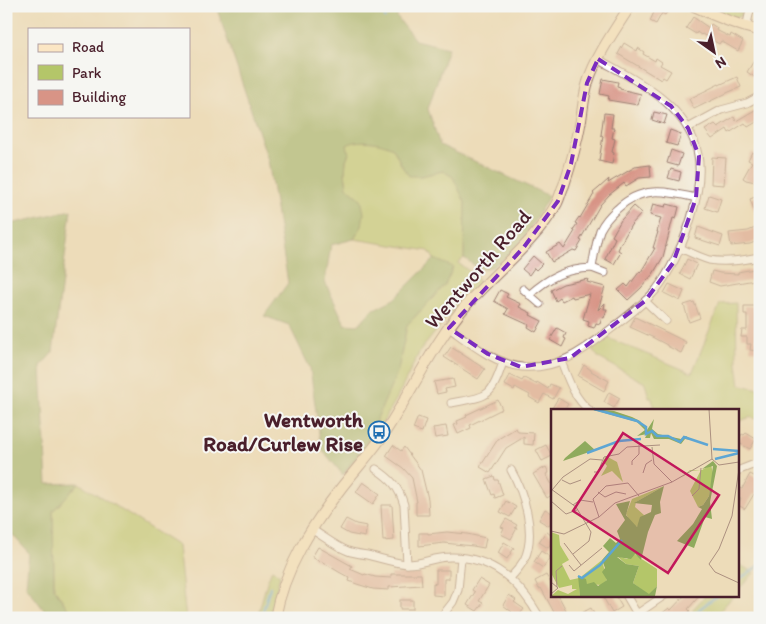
<svg xmlns="http://www.w3.org/2000/svg" width="766" height="624" font-family="Itim,sans-serif">
	<style>
		.green { fill: #b4c669; stroke: #7f724a }
		.forest { fill: #8fab5d; stroke: #6c6544 }
		.lines { fill: none; stroke-linecap: round; stroke-linejoin: round }
		.stream { stroke: #5da6d4; stroke-width: 2.5 }
		.building { fill: #d89486 }
		.street-casing { stroke: #9c7e72; stroke-width: 9 }
		.secondary-casing { stroke: #9c7e72; stroke-width: 12 }
		.street { stroke: #fff; stroke-width: 7 }
		.secondary { stroke: #fbe6c4; stroke-width: 10 }
		.marked { fill: none; stroke: #7b2cbf; stroke-width: 4; stroke-dasharray: 10 6; stroke-linejoin: round }
		.labels { text-anchor: middle; stroke-width: 4; stroke-linejoin: round; paint-order: stroke }
		.street-label { font-size: 21px; fill: #4a1f2b; stroke: #f6f6f2 }
		.poi-label { font-size: 21px; font-weight: bold; fill: #4a1f2b; stroke: #f6f6f2; text-anchor: end }
		.inset-river { fill: none; stroke: #5da6d4; stroke-width: 2.5 }
		.inset-road { fill: none; stroke: #ac9080; stroke-width: 1 }
		.view { fill: #c2185b; fill-opacity: 0.15; stroke: #c2185b; stroke-width: 2.5 }
		.inset-edge { fill: none; stroke: #4a1f2b; stroke-width: 2.5 }
	</style>
	<rect width="100%" height="100%" fill="#f6f6f2"/>
	<filter id="ink" filterUnits="userSpaceOnUse"><feTurbulence type="fractalNoise" baseFrequency=".02" numOctaves="2"/><feDisplacementMap in="SourceGraphic" scale="10" xChannelSelector="R" yChannelSelector="G"/><feConvolveMatrix kernelMatrix="1 2 1 2 8 2 1 2 1" color-interpolation-filters="sRGB"/></filter>
	<filter id="wash" filterUnits="userSpaceOnUse"><feTurbulence type="fractalNoise" baseFrequency=".0096" numOctaves="4" result="noise"/><feDisplacementMap in="SourceGraphic" scale="20" xChannelSelector="R" yChannelSelector="G"/><feGaussianBlur stdDeviation="1.12" result="paint"/><feColorMatrix in="noise" values="0 0 0 0 0 0 0 0 0 0 0 0 0 0 0 0 0 1.4 0 .05"/><feComposite in="paint" operator="in"/></filter>
	<g filter="url(#wash)">
		<rect width="100%" height="100%" fill="#eddcb9"/>
		<g class="green">
			<polygon points="704,6 723,6 744,14 738,17 731,18"/>
			<polygon points="361,141 381,142 393,148 403,168 421,176 443,171 453,177 465,202 464,258 458,263 476,276 479,284 461,300 420,351 397,398 374,438 343,475 368,439 398,370 407,325 445,285 453,267 434,259 429,251 354,239 362,226 361,199 347,187 345,173 346,160 349,153 346,145 352,142"/>
			<polygon points="736,303 737,363 740,385 760,389 760,421 751,417 737,422 737,410 654,410 652,398 649,398 645,383 599,358 592,349 609,337 610,339 692,373 720,304"/>
			<polygon points="79,483 178,546 186,618 74,618 54,588 53,511"/>
			<polygon points="737,563 754,573 737,591"/>
			<polygon points="272,569 280,575 270,618 257,618 267,582"/>
			<polygon points="706,595 734,595 714,618 692,618 696,614 692,610"/>
		</g>
		<g class="forest">
			<path d="M216 6H399L397 17 415 40 448 48 428 109 440 145 549 196 524 238 510 254 492 267 480 269 464 258 465 202 453 177 443 171 421 176H409L403 168 393 148C381 142 359 138 347 145L349 153 346 160 345 173 347 187 361 199 364 213 362 226 354 239 331 245 325 282 345 324 358 325 372 310 394 299 434 259 453 267 445 285 407 325 398 370 368 439 343 475 321 448 310 368 289 325 264 316 288 283 268 160Z"/>
			<polygon points="71,210 53,352 41,366 47,484 79,483 53,511 54,588 74,618 50,618 26,586 29,553 6,528 6,225"/>
		</g>
		<g class="lines">
			<g class="stream">
				<polyline points="385,18 387,6"/>
				<polyline points="737,581 760,565"/>
				<polyline points="261,618 270,587"/>
				<polyline points="690,618 702,607 718,595"/>
			</g>
		</g>
		<g id="blocks">
			<g class="building">
				<polygon points="648,6 666,6 666,7 669,9 665,15 662,13 656,24 650,21 655,10"/>
				<polygon points="693,17 709,28 711,24 717,28 716,30 730,37 731,34 743,41 738,51 721,41 719,44 702,34 701,35 697,32 696,34 686,28"/>
				<polygon points="624,43 637,51 638,48 644,52 643,54 655,61 656,58 662,62 660,65 671,71 666,79 663,77 661,80 618,54"/>
				<polygon points="760,51 760,72 756,78 747,72"/>
				<polygon points="737,77 741,87 729,92 694,109 689,99 719,84 719,85"/>
				<polygon points="603,79 618,82 617,86 620,87 620,89 641,94 638,105 608,100 609,96 600,94"/>
				<polygon points="760,107 760,120 748,127 745,123 729,133 727,129 712,139 705,130 715,124 718,127 734,117 736,121"/>
				<polygon points="654,112 667,115 664,124 652,120"/>
				<polygon points="604,113 613,114 611,128 614,128 612,138 615,139 612,152 614,153 612,164 599,161 603,136 601,135"/>
				<polygon points="670,130 681,134 677,146 666,143"/>
				<polygon points="671,150 682,154 678,166 667,163"/>
				<polygon points="760,150 760,183 746,180 743,178 752,162 748,160 752,152 757,155"/>
				<polygon points="712,157 726,158 724,185 711,184"/>
				<polygon points="650,165 651,177 639,178 626,186 624,183 609,195 600,205 580,240 582,241 576,251 573,250 552,262 546,252 560,244 564,249 575,231 573,230 577,224 575,223 579,217 580,218 594,194 593,193 599,188 609,179 608,183 635,167"/>
				<polygon points="671,169 681,172 679,181 668,178"/>
				<polygon points="709,195 721,199 717,212 705,208"/>
				<polygon points="760,195 760,223 759,223 750,199"/>
				<polygon points="653,204 666,207 667,204 679,207 676,219 673,218 663,257 653,274 641,288 628,300 618,290 625,284 628,287 640,271 641,272 655,248 653,248 658,232 657,232 661,218 650,215"/>
				<polygon points="634,206 642,213 631,225 620,245 618,250 621,252 614,264 605,259 615,238 612,236 621,220"/>
				<polygon points="760,226 760,240 750,244 731,246 729,233 748,231"/>
				<polygon points="698,227 723,236 720,246 695,238"/>
				<polygon points="533,256 542,264 536,270 534,268 529,275 522,269"/>
				<polygon points="687,259 697,264 690,279 680,274"/>
				<polygon points="754,269 755,280 720,286 709,282 712,271 720,273 738,274 738,272"/>
				<polygon points="588,279 587,282 605,287 598,310 605,303 604,309 607,309 604,318 602,317 600,324 596,323 594,328 588,326 589,321 583,319 590,294 573,298 572,296 562,301 560,298 556,301 551,290 563,284"/>
				<polygon points="669,284 684,291 680,301 664,293"/>
				<polygon points="500,290 508,294 506,297 521,304 519,307 531,313 530,315 542,321 536,332 528,327 529,325 505,314 508,309 494,301"/>
				<polygon points="694,302 700,318 689,322 684,305"/>
				<polygon points="744,306 756,306 756,330 757,330 756,340 758,340 758,351 750,350 751,344 747,344 747,337 741,337 742,330 747,330 747,314 744,314"/>
				<polygon points="635,317 686,342 681,353 667,346 667,345 652,337 630,327"/>
				<polygon points="557,328 566,333 564,338 566,339 562,347 550,340"/>
				<polygon points="451,347 485,369 478,379 444,357"/>
				<polygon points="584,365 591,370 591,371 609,381 604,391 578,376"/>
				<polygon points="510,375 522,381 524,378 536,384 537,382 548,389 550,384 559,388 553,399 544,394 539,403 529,397 530,395 515,387 514,390 505,385"/>
				<polygon points="453,379 455,387 445,389 446,392 437,394 434,382"/>
				<polygon points="609,392 620,398 614,408 604,402"/>
				<polygon points="558,398 568,404 564,410 551,410"/>
				<polygon points="498,400 502,409 470,425 471,428 458,434 454,425 458,424 457,421 467,417 466,415"/>
				<polygon points="418,417 426,420 422,432 413,429"/>
				<polygon points="446,426 448,436 435,438 433,428"/>
				<polygon points="516,428 518,432 534,433 533,445 524,444 524,437 506,448 490,473 480,467 498,439"/>
				<polygon points="746,433 756,439 750,449 737,442 742,434 744,435"/>
				<polygon points="393,445 401,451 404,447 421,470 428,499 429,515 416,515 416,502 417,502 412,478 403,468 386,456"/>
				<polygon points="546,445 552,456 542,461 536,450"/>
				<polygon points="546,467 549,473 546,474 552,485 552,495 547,498 533,474"/>
				<polygon points="750,474 760,479 760,493 758,496 754,494 745,509 738,505 741,498 737,496 737,487 742,489"/>
				<polygon points="494,476 495,480 498,480 503,495 495,498 494,494 492,495 486,479"/>
				<polygon points="363,482 380,494 373,504 356,492"/>
				<polygon points="506,501 516,507 510,517 500,512"/>
				<polygon points="381,505 392,505 394,540 383,541"/>
				<polygon points="545,509 552,513 552,519 549,526 539,520"/>
				<polygon points="346,519 356,524 367,526 365,537 349,534 340,529"/>
				<polygon points="506,519 517,525 515,528 517,528 511,539 501,534 504,528 501,527"/>
				<polygon points="546,531 552,536 552,542 548,548 539,542"/>
				<polygon points="447,532 467,534 486,538 484,548 473,546 444,543 419,546 419,533 428,533 428,534"/>
				<polygon points="504,542 514,548 507,559 498,553"/>
				<polygon points="318,547 352,566 350,569 364,575 365,574 375,577 391,578 391,574 421,574 422,585 389,587 389,590 373,589 357,584 349,581 350,578 339,572 321,561 320,562 312,557"/>
				<polygon points="541,551 550,557 543,568 534,562"/>
				<polygon points="436,570 449,570 449,579 444,579 444,596 433,595 433,583 436,584"/>
				<polygon points="546,575 552,585 552,595 558,595 566,610 556,616 541,588 539,589 535,581"/>
				<polygon points="479,579 489,585 479,601 483,603 477,611 467,605 475,592 472,590"/>
				<polygon points="509,595 516,600 514,602 524,609 517,618 511,614 512,612 503,605"/>
				<polygon points="602,595 615,595 622,607 612,613"/>
				<polygon points="685,595 700,595 688,609 690,611 684,618 656,618 669,608 671,610"/>
				<rect x="400" y="600" width="13" height="9"/>
				<polygon points="591,608 596,618 572,618"/>
			</g>
		</g>
	</g>
	<g filter="url(#ink)">
		<use href="#blocks" fill-opacity="0" stroke="#9c7e72" stroke-width="1"/>
		<g class="lines">
			<g class="street-casing">
				<g id="street">
					<polyline points="746,28 751,6"/>
					<polyline points="688,128 721,110 747,103 760,96"/>
					<path d="M680 248C689 252 699 257 709 260 726 263 743 260 760 257"/>
					<polyline points="592,268 605,273"/>
					<polyline points="523,289 540,304"/>
					<path d="M529 295C549 277 565 269 592 268 594 256 596 242 600 230 604 222 610 215 617 209 642 185 665 191 696 198"/>
					<polyline points="645,301 666,321"/>
					<path d="M449 328C470 343 495 364 522 367 556 370 582 352 607 332 624 319 642 306 656 290 682 257 711 181 694 141 677 99 635 80 598 59"/>
					<path d="M561 361C568 379 574 398 589 410"/>
					<path d="M451 403C488 396 491 399 503 362"/>
					<path d="M376 469C391 479 399 487 404 505L407 564"/>
					<polyline points="737,471 760,462"/>
					<path d="M311 529C323 536 335 546 348 551 353 553 361 554 367 555 380 558 394 563 408 564 422 564 435 557 450 557 492 556 521 583 540 618"/>
					<path d="M510 578C515 573 520 567 524 560 537 534 524 493 511 470"/>
					<polyline points="626,595 637,614"/>
					<polyline points="442,616 453,602 458,590 461,558"/>
					<polyline points="631,618 665,595"/>
				</g>
			</g>
			<g class="secondary-casing">
				<g id="secondary">
					<path d="M694 6C715 16 737 25 760 31"/>
					<path d="M275 618C284 569 311 527 341 488 355 470 371 453 383 435 412 392 433 343 467 304 497 270 535 243 557 203 560 197 561 191 564 185 571 164 577 142 581 120 583 107 584 94 588 82 595 58 616 28 630 6"/>
				</g>
			</g>
			<use href="#street" class="street"/>
			<use href="#secondary" class="secondary"/>
		</g>
	</g>
	<path d="M0 0H766V624H0ZM598 59 671 106 688 128 699 156 696 198 673 263 645 301 570 358 521 367 488 354 449 328 524 247 558 201 571 164 587 83Z" fill="#eddcb9" fill-opacity=".55" fill-rule="evenodd"/>
	<path class="marked" d="M598 59 671 106 688 128 699 156 696 198 673 263 645 301 570 358 521 367 488 354 449 328 524 247 558 201 571 164 587 83Z"/>
	<defs>
		<g id="bus-ring" transform="scale(1.125)"><circle r="9.5" fill="#f6f6f2" stroke="#1f6fb2" stroke-width="1.5"/><path d="M-5-6H5V4H4V6H2V4H-2V6H-4V4H-5ZM-3.5-4V0h7V-4ZM-3.5 1.2v1.5H-2V1.2ZM2 1.2v1.5H3.5V1.2Z" fill="#1f6fb2"/></g>
	</defs>
	<g fill-rule="evenodd">
		<use href="#bus-ring" x="379" y="432"/>
	</g>
	<g class="labels">
		<g class="street-label">
			<text transform="translate(478 269) rotate(-49)" y="7">Wentworth Road</text>
		</g>
		<g class="poi-label">
			<text x="363" y="427">Wentworth<tspan x="363" dy="24">Road/Curlew Rise</tspan></text>
		</g>
	</g>
	<g transform="translate(551 409)">
		<rect width="188" height="188" fill="#eddcb9"/>
		<path d="M55 47 66 53 72 73 61 62 50 67 56 57 52 52ZM160 56 162 64 158 87 152 96 147 98 139 82 150 61 139 62 129 70 139 61H151ZM113 77 85 93 84 98 93 106 86 118 81 116 75 105 81 90ZM0 123 8 126 9 136 18 151 11 155 19 171 28 169 29 187H0L7 181 17 185 26 180H21V176L8 179 0 164ZM83 145 106 160V177L98 186 82 174 88 157 75 155 66 147 76 150ZM51 151 56 171 50 176 36 175 31 167Z" fill="#b4c669"/>
		<path d="M39 0 63 2 81 8 89 12 96 21 103 10 101 20 107 25 130 30 135 27 141 31 134 30 130 35 118 30H103L100 24 99 29H94L96 25 86 27 94 21 86 13ZM34 32 44 41 12 52 14 49ZM162 52 166 57 159 93 161 110 154 108 143 139 126 132 142 115 151 100 147 98 152 96 158 87 162 57 151 60ZM113 77 109 93 110 104 104 106 97 123 90 151 84 145 80 150 66 148 75 155 88 157 82 174 98 185 106 177 104 187H29L27 167 35 170 36 175 43 173 47 177 56 171 51 163 54 159 51 151 58 143 52 137 59 129 65 134 69 130 66 122 74 111 65 95 79 92 75 106 86 118 89 108 100 103 101 96 83 94Z" fill="#8fab5d"/>
		<path class="inset-river" d="M43 0 86 12 95 18V25L101 22 106 27H117L129 33 133 28 157 36M162 40 188 42M36 44 68 32 90 30M164 50 188 44M27 167 31 169 49 156 71 131"/>
		<path class="inset-road" d="M158 0 161 50M101 38 103 55 121 73M161 50 168 56 188 53M81 56V52L88 45V36M188 60 181 107 168 140 158 155 164 163 188 174M43 63H47L53 48 68 45 76 38 109 36M92 64 95 55 101 51M11 71 19 75 30 71M0 80 25 98 40 123 38 132 22 145M1 81 12 68 39 50 51 51M47 83 54 88 65 83 75 85M141 87 148 80 150 59M0 92 15 105 26 101M22 96 29 91 42 93M48 108 42 90 55 77 77 74 88 87M0 122 13 125 48 108 64 94 121 73 161 50M13 134 30 156M18 156 23 162 51 139M0 173 7 179 0 185M6 178 5 162 11 157"/>
		<path class="view" d="M72 24 168 86 117 164 22 102Z"/>
		<rect width="188" height="188" class="inset-edge"/>
	</g>
	<rect width="766" height="624" fill="none" stroke="#f6f6f2" stroke-width="25"/>
	<rect x="28" y="28" width="162" height="90" fill="#f6f6f2" stroke="#b1a0a2"/>
	<rect x="38" y="44" width="25" height="8" fill="#fbe6c4" stroke="#b1a0a2"/>
	<text x="72" y="52" font-size="15" fill="#4a1f2b">Road</text>
	<rect x="38" y="65" width="25" height="15" fill="#b4c669" stroke="#b1a0a2"/>
	<text x="72" y="78" font-size="15" fill="#4a1f2b">Park</text>
	<rect x="38" y="90" width="25" height="15" fill="#d89486" stroke="#b1a0a2"/>
	<text x="72" y="102" font-size="15" fill="#4a1f2b">Building</text>
	<g transform="translate(714 52) rotate(147)" stroke="#f6f6f2" stroke-width="4" paint-order="stroke">
	<path d="M0-4L9 19L0 12L-9 19Z" fill="#4a1f2b"/>
	<text y="-8" font-size="14" font-weight="bold" text-anchor="middle" fill="#4a1f2b">N</text>
	</g>
</svg>
